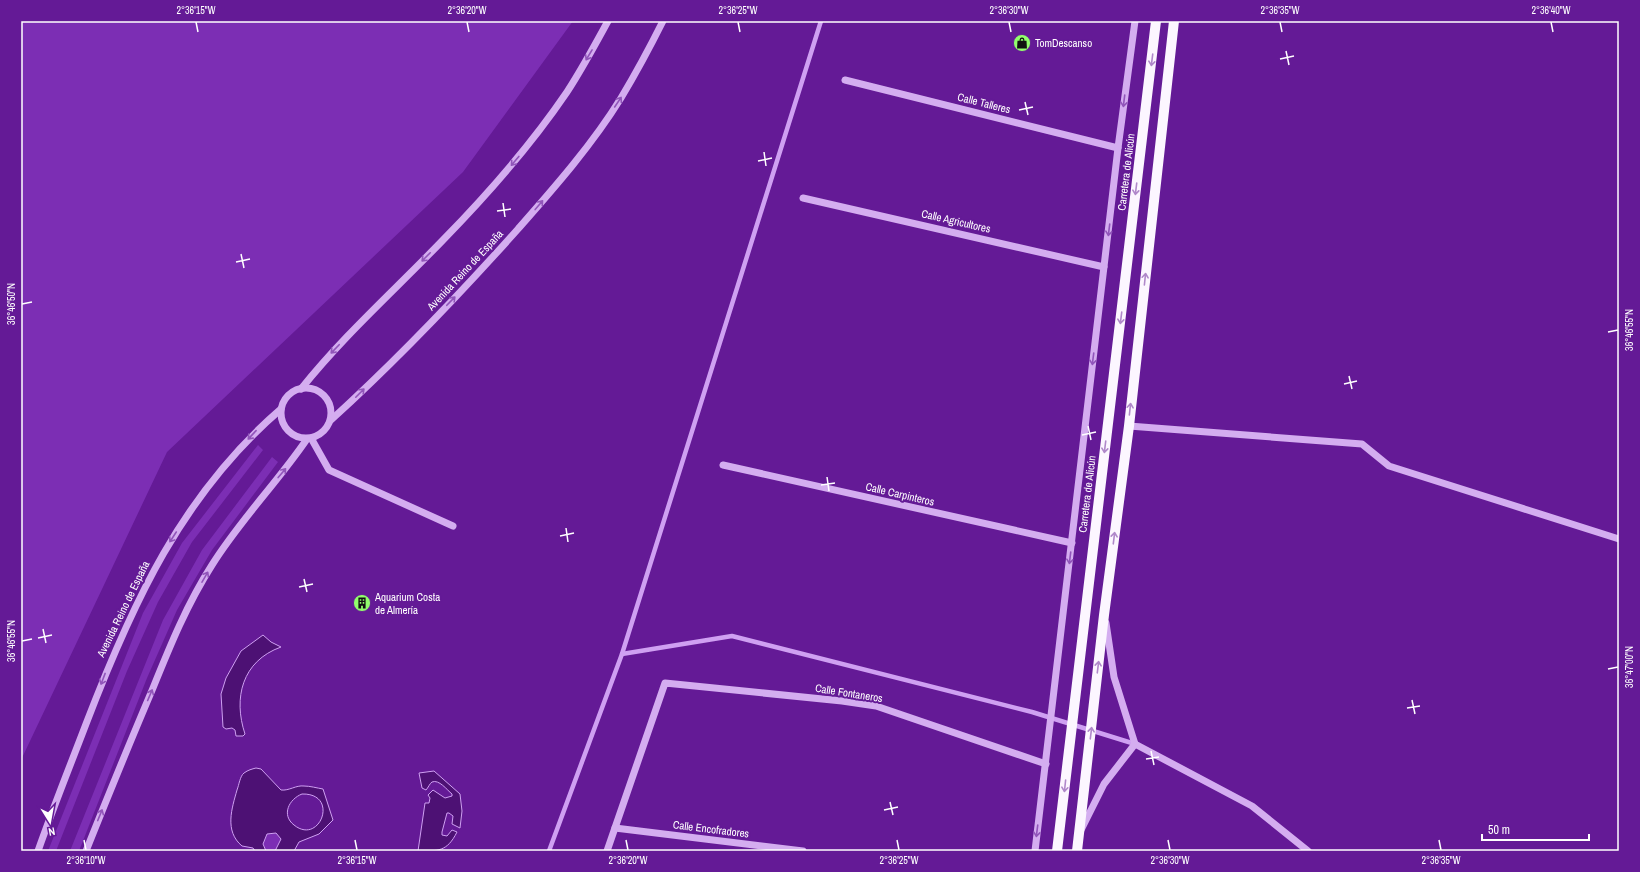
<svg xmlns="http://www.w3.org/2000/svg" width="1640" height="872" font-family="'Archivo Narrow',sans-serif">
	<style>
		.green { fill: #7c2eb4 }
		.water { fill: #4d1174; stroke: #cfa0f2; fill-rule: evenodd }
		.lines { fill: none; stroke-linecap: round; stroke-linejoin: round }
		.stream { stroke: #cfa0f2; stroke-width: 4.5 }
		.minor { stroke: #d4adf0; stroke-width: 7 }
		.major { stroke: #fcf6ff; stroke-width: 10 }
		.oneway { stroke: #9155ba }
		.oneway2 { stroke: #b088ca }
		.ticks { fill: none; stroke: #fff; stroke-width: 1.5 }
		.labels { text-anchor: middle; stroke-width: 4; stroke-linejoin: round; paint-order: stroke }
		.poi-label { font-size: 11px; fill: #fff; stroke: #641a96; text-anchor: start }
		.street-label { font-size: 11px; fill: #fff; stroke: #641a96 }
		.neatline { fill: none; stroke: #fff; stroke-width: 1.5 }
		.ticks-label { font-size: 10px; text-anchor: middle; fill: #fff }
	</style>
	<rect width="100%" height="100%" fill="#641a96"/>
	<g class="green">
		<polygon points="21,21 573,21 463,172 167,452 21,760"/>
		<polygon points="258,445 263,450 192,542 158,602 127,671 56,851 48,851 143,613 182,543"/>
		<polygon points="272,457 278,462 212,550 177,610 147,678 79,851 70,851 163,620 202,550"/>
		<polygon points="276,833 281,839 275,851 266,851 263,844 267,834"/>
	</g>
	<g class="water">
		<path d="M263 635 271 642 281 647C242 661 233 698 245 734L243 736H236L235 730 232 728 226 729 223 727 221 694 226 678 241 651Z"/>
		<path d="M256 768 261 769 281 790C289 791 296 785 304 786 310 786 317 788 323 789L333 820 319 834 299 842 294 851H275L281 839 276 833 267 834 263 844 266 851H255L253 848 242 846C224 831 232 808 237 790 239 785 240 776 244 773 248 770 252 769 256 768ZM302 794C340 793 320 846 294 825 281 815 289 799 302 794Z"/>
		<path d="M434 771 460 794 462 811 460 828 452 824 453 816 449 813H447L442 832V835L447 836 452 830 457 832C447 852 438 851 418 851L425 803H429L430 798 428 795 433 790 445 798 452 796V794C447 790 439 779 432 782 430 783 428 788 426 790L422 788 419 773Z"/>
	</g>
	<g class="lines">
		<g class="stream">
			<polyline points="622,654 732,636 1032,712 1135,744"/>
			<polyline points="549,851 622,654 821,21"/>
		</g>
		<g class="minor">
			<polyline points="845,80 1118,148"/>
			<polyline points="803,198 1104,267"/>
			<circle cx="306" cy="413" r="25"/>
			<path d="M301 389C344 335 396 289 443 240 488 194 531 145 567 92 582 69 595 45 608 21"/>
			<path d="M331 420C397 360 459 295 518 229 554 188 592 145 621 98 636 73 650 47 663 21"/>
			<polyline points="1129,426 1362,444 1389,466 1619,539"/>
			<polyline points="311,438 329,470 453,526"/>
			<polyline points="723,465 1072,543"/>
			<polyline points="1135,744 1252,806 1308,851"/>
			<polyline points="615,828 803,851"/>
			<polyline points="1081,830 1104,784 1135,744 1114,677 1106,623"/>
			<path d="M38 851C53 808 70 766 86 724 132 604 182 494 281 409"/>
			<path d="M86 851C108 796 130 742 153 688 170 646 187 604 212 565 240 520 277 483 307 439"/>
			<polyline points="607,851 665,683 842,701 876,706 1046,764"/>
			<polyline points="1035,851 1118,148 1135,21"/>
		</g>
		<g class="major">
			<polyline points="1057,851 1156,21"/>
			<polyline points="1077,851 1104,615 1129,426 1174,21"/>
		</g>
	</g>
	<defs><path id="oneway-shaft" d="M-6 0H5M1.5-3L5.5 0L1.5 3" fill="none" stroke-width="1.6" stroke-linecap="round" stroke-linejoin="round"/></defs>
	<g class="oneway">
		<use href="#oneway-shaft" transform="translate(589 55) rotate(121)"/>
		<use href="#oneway-shaft" transform="translate(1124 101) rotate(97)"/>
		<use href="#oneway-shaft" transform="translate(618 102) rotate(-56)"/>
		<use href="#oneway-shaft" transform="translate(515 161) rotate(130)"/>
		<use href="#oneway-shaft" transform="translate(539 205) rotate(-50)"/>
		<use href="#oneway-shaft" transform="translate(1109 230) rotate(97)"/>
		<use href="#oneway-shaft" transform="translate(426 257) rotate(135)"/>
		<use href="#oneway-shaft" transform="translate(451 301) rotate(-46)"/>
		<use href="#oneway-shaft" transform="translate(335 349) rotate(134)"/>
		<use href="#oneway-shaft" transform="translate(1093 359) rotate(97)"/>
		<use href="#oneway-shaft" transform="translate(360 393) rotate(-45)"/>
		<use href="#oneway-shaft" transform="translate(252 435) rotate(133)"/>
		<use href="#oneway-shaft" transform="translate(282 473) rotate(-50)"/>
		<use href="#oneway-shaft" transform="translate(173 537) rotate(123)"/>
		<use href="#oneway-shaft" transform="translate(1070 558) rotate(97)"/>
		<use href="#oneway-shaft" transform="translate(205 577) rotate(-60)"/>
		<use href="#oneway-shaft" transform="translate(103 679) rotate(111)"/>
		<use href="#oneway-shaft" transform="translate(150 695) rotate(-67)"/>
		<use href="#oneway-shaft" transform="translate(100 815) rotate(-68)"/>
		<use href="#oneway-shaft" transform="translate(1037 831) rotate(97)"/>
	</g>
	<g class="oneway2">
		<use href="#oneway-shaft" transform="translate(1152 60) rotate(97)"/>
		<use href="#oneway-shaft" transform="translate(1136 189) rotate(97)"/>
		<use href="#oneway-shaft" transform="translate(1145 279) rotate(-84)"/>
		<use href="#oneway-shaft" transform="translate(1121 318) rotate(97)"/>
		<use href="#oneway-shaft" transform="translate(1130 409) rotate(-84)"/>
		<use href="#oneway-shaft" transform="translate(1105 447) rotate(97)"/>
		<use href="#oneway-shaft" transform="translate(1114 538) rotate(-83)"/>
		<use href="#oneway-shaft" transform="translate(1098 667) rotate(-83)"/>
		<use href="#oneway-shaft" transform="translate(1091 733) rotate(-83)"/>
		<use href="#oneway-shaft" transform="translate(1065 786) rotate(96)"/>
	</g>
	<path class="ticks" d="M196 22 198 32M467 22 469 32M738 22 740 32M1009 22 1011 32M1280 22 1282 32M1551 22 1553 32M1286 51 1289 65M1280 59 1294 56M1025 102 1028 115M1019 110 1033 107M764 152 766 166M758 161 772 158M503 203 505 217M497 211 511 209M241 254 244 268M236 262 250 259M22 304 32 302M1608 332 1618 330M1349 376 1352 389M1344 384 1357 381M1088 426 1091 440M1082 435 1096 432M827 477 829 491M821 485 835 483M566 528 568 542M560 536 574 533M304 579 307 592M299 587 313 584M43 629 46 643M38 638 52 635M22 641 32 639M1608 669 1618 667M1412 700 1415 714M1407 708 1420 706M1151 751 1154 765M1146 759 1159 757M890 802 893 815M884 810 898 807M84 840 86 850M355 840 357 850M626 840 628 850M897 840 899 850M1168 840 1170 850M1439 840 1441 850"/>
	<defs>
		<g id="shop-disc" transform="scale(0.9)"><circle r="9.5" fill="#91ff6c" stroke="#641a96"/><path d="M-5-2.5h2.3a2.7 3.5 0 0 1 5.4 0H5L5.5 6h-11ZM-1.5-2.5h3a1.5 2.3 0 0 0-3 0Z" fill="#111"/></g>
		<g id="building-disc" transform="scale(0.9)"><circle r="9.5" fill="#91ff6c" stroke="#641a96"/><path d="M-4-6H4V6H1V3H-1V6H-4ZM-2.5-4.3h1.7v1.8h-1.7ZM.8-4.3h1.7v1.8H.8ZM-2.5-1h1.7V.8h-1.7ZM.8-1h1.7V.8H.8Z" fill="#111"/></g>
	</defs>
	<g fill-rule="evenodd">
		<use href="#shop-disc" x="1022" y="43"/>
		<use href="#building-disc" x="362" y="603"/>
	</g>
	<g class="labels">
		<g class="poi-label">
			<text x="1035" y="47">TomDescanso</text>
			<text x="375" y="601">Aquarium Costa<tspan x="375" dy="13">de Almería</tspan></text>
		</g>
		<g class="street-label">
			<text transform="translate(984 103) rotate(14)" y="4">Calle Talleres</text>
			<text transform="translate(1126 172) rotate(-83)" y="4">Carretera de Alicún</text>
			<text transform="translate(956 221) rotate(13)" y="4">Calle Agricultores</text>
			<text transform="translate(465 270) rotate(-47)" y="4">Avenida Reino de España</text>
			<text transform="translate(900 494) rotate(13)" y="4">Calle Carpinteros</text>
			<text transform="translate(1087 494) rotate(-83)" y="4">Carretera de Alicún</text>
			<text transform="translate(123 609) rotate(-64)" y="4">Avenida Reino de España</text>
			<text transform="translate(849 693) rotate(9)" y="4">Calle Fontaneros</text>
			<text transform="translate(711 829) rotate(7)" y="4">Calle Encofradores</text>
		</g>
	</g>
	<rect width="1640" height="872" fill="none" stroke="#641a96" stroke-width="44"/>
	<g transform="translate(50 822) rotate(169)" stroke="#641a96" stroke-width="3" paint-order="stroke">
	<path d="M0-3L7 15L0 10L-7 15Z" fill="#ffffff"/>
	<text y="-6" font-size="11" font-weight="bold" text-anchor="middle" fill="#ffffff">N</text>
	</g>
	<path d="M1482 834v6h107v-6" fill="none" stroke="#ffffff" stroke-width="2"/>
	<text x="1488" y="834" font-size="12" fill="#ffffff" stroke="#641a96" stroke-width="3" paint-order="stroke">50 m</text>
	<rect x="22" y="22" width="1596" height="828" class="neatline"/>
	<g class="ticks-label">
		<text x="196" y="14">2°36'15"W</text>
		<text x="467" y="14">2°36'20"W</text>
		<text x="738" y="14">2°36'25"W</text>
		<text x="1009" y="14">2°36'30"W</text>
		<text x="1280" y="14">2°36'35"W</text>
		<text x="1551" y="14">2°36'40"W</text>
		<text transform="translate(11 304) rotate(-90)" y="4">36°46'50"N</text>
		<text transform="translate(1629 330) rotate(-90)" y="4">36°46'55"N</text>
		<text transform="translate(11 641) rotate(-90)" y="4">36°46'55"N</text>
		<text transform="translate(1629 667) rotate(-90)" y="4">36°47'00"N</text>
		<text x="86" y="864">2°36'10"W</text>
		<text x="357" y="864">2°36'15"W</text>
		<text x="628" y="864">2°36'20"W</text>
		<text x="899" y="864">2°36'25"W</text>
		<text x="1170" y="864">2°36'30"W</text>
		<text x="1441" y="864">2°36'35"W</text>
	</g>
</svg>
